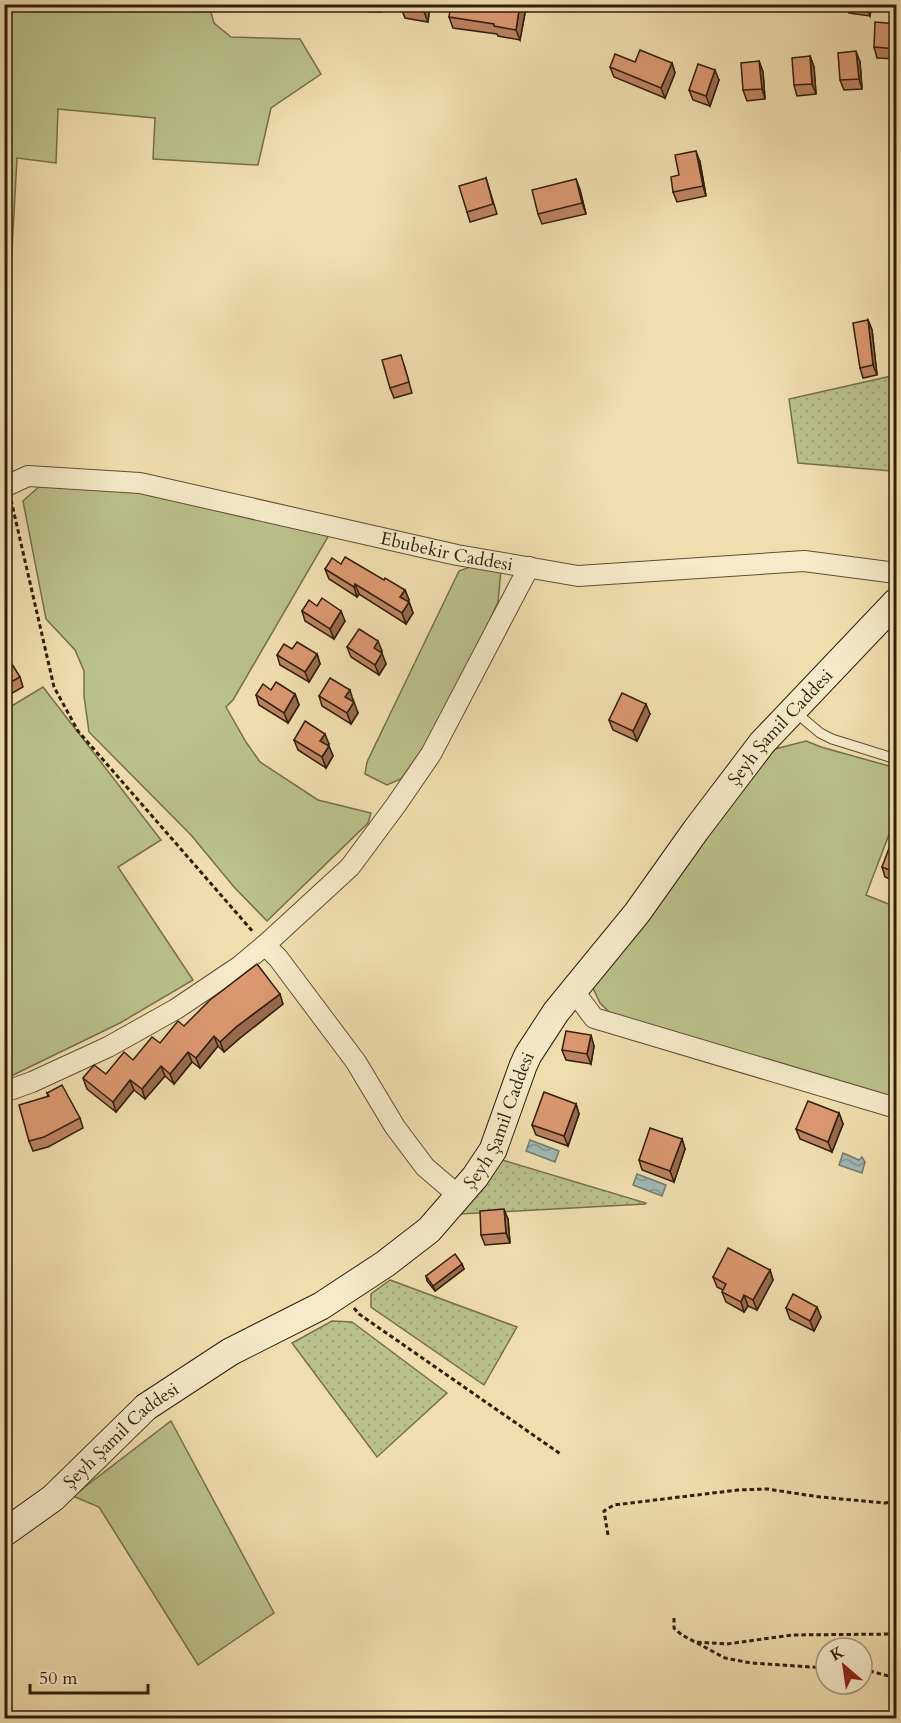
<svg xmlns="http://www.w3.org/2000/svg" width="901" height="1723" font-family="Cardo,serif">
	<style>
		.grass { fill: #bac18a; stroke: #75704a; stroke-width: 1.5 }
		.garden { fill: url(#garden-dots); stroke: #75704a; stroke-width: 1.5 }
		.water { fill: url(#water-waves); stroke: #737b71; stroke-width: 1.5 }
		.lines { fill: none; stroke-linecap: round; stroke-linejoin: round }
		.lane-casing { stroke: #604e33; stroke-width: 11 }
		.street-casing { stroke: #604e33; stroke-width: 22 }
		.secondary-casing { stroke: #301e0a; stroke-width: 29 }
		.path { stroke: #301e0a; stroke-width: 3; stroke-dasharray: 4.5 3; stroke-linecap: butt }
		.lane { stroke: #f6eaca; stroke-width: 9 }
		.street { stroke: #f6eaca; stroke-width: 20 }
		.secondary { stroke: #f6eaca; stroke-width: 27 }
		.wall { fill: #bc8361; stroke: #301e0a; stroke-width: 1.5 }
		.shaded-wall { fill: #996a4f; stroke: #301e0a; stroke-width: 1.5 }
		.building { fill: #db9871; stroke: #301e0a; stroke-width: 1.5 }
		.labels { text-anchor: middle; stroke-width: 4.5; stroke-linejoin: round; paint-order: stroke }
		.street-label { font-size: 18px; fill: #301e0a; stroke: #f6eaca }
	</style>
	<defs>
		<pattern id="garden-dots" width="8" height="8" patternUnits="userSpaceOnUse" patternTransform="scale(1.5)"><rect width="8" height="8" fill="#bac18a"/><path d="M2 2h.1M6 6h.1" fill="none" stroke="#a0a576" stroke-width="1.8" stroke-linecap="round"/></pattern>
		<pattern id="water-waves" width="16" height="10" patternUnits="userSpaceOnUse" patternTransform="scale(1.5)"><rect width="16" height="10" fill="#9fb9b5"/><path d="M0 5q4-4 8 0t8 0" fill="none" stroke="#829691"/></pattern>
	</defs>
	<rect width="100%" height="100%" fill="#f1deae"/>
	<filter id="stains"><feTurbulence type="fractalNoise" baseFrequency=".00333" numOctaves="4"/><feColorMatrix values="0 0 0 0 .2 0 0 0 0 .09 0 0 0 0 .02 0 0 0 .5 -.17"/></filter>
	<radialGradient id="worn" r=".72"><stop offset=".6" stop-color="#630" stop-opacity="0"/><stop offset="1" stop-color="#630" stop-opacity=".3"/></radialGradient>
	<g class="grass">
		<polygon points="5,4 209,5 214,23 231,37 300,39 321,74 271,108 258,165 153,159 155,118 58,109 56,163 17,158 10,287 5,287"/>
		<polygon points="41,485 135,492 329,535 233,700 226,707 246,742 260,762 318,800 371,813 368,823 267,921 234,887 191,835 89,732 84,696 84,671 75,650 46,619 23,501"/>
		<polygon points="478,564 501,570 498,602 459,686 422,750 401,779 387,785 365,774 367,762 459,571"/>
		<polygon points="43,687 161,840 118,867 193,980 120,1023 5,1079 5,710"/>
		<polygon points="806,741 821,747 896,768 896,816 866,895 896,907 896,1100 610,1013 600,1003 592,986 598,974 775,749"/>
		<polygon points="171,1421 274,1613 198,1665 99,1507 73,1496"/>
	</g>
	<g class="garden">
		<polygon points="896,375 896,421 891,471 798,463 789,399"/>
		<polygon points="499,1159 646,1203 645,1204 461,1214"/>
		<polygon points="390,1280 517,1327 484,1385 371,1307 371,1294"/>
		<polygon points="332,1321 352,1322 447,1393 377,1457 292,1343"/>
	</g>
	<g class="water">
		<polygon points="530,1140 559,1151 555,1162 526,1151"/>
		<polygon points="843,1153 859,1160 862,1157 865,1162 862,1173 839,1165"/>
		<polygon points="637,1174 666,1185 662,1196 633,1185"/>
	</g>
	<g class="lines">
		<g class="lane-casing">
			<polyline id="lane" points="794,711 820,733 832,739 896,759"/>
		</g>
		<g class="street-casing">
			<g id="street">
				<path id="s1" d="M4 487 28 476 140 483 457 555 578 576 804 561 896 573"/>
				<polyline points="265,945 278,958 356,1062 395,1127 425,1167 460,1197"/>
				<polyline points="573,990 594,1018 896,1108"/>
				<polyline points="4,1092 32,1082 108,1047 176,1009 240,966 265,945 350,867 396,805 431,754 529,567"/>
			</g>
		</g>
		<g class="secondary-casing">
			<g id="secondary">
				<path id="s2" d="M4 1533 53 1498 146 1407 230 1352 321 1306 385 1264 429 1230 475 1177 493 1150 523 1066 528 1055 556 1012 637 913 696 830 762 743 896 602"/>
			</g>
		</g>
		<g class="path">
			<polyline points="11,500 54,687 78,731 254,933"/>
			<polyline points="354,1308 359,1314 562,1455"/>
			<polyline points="608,1535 604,1511 614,1505 738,1490 767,1489 820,1497 885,1503 896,1501"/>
			<polyline points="674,1618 674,1628 682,1635 695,1642 727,1644 792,1635 896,1634"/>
			<polyline points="697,1643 725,1658 751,1663 826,1668"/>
			<polyline points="862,1670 870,1671 896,1678"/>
		</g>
		<use href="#lane" class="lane"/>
		<use href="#street" class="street"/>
		<use href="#secondary" class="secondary"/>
	</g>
	<g class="wall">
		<polygon points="310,4 334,4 334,9 311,9"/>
		<polygon points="356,4 381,4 381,12 358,11"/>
		<polygon points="402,4 430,4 428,22 405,18 401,8"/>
		<polygon points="801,4 823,4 822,8"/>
		<polygon points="846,4 872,4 870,16 849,13"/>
		<polygon points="525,13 520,40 498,36 497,34 453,28 449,17"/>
		<polygon points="897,24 897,59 877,58 874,47"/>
		<polygon points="810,56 814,67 816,94 797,96 794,85"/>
		<polygon points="759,61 763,72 765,99 747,101 743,90"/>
		<polygon points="635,62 672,63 675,73 665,98 614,77 610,67"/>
		<polygon points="860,62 862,89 844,90 840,80"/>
		<polygon points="719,80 710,106 693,100 689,90"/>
		<polygon points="700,162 706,196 677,202 673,192"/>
		<polygon points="486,178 497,214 470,222 467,212"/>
		<polygon points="576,179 580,190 586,214 542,224 538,214"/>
		<polygon points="868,320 872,330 877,375 863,378 860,368"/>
		<polygon points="404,365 412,393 394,398 390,388"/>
		<polygon points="341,564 405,590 409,600 408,601 409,602 413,613 406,624 359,594 357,597 329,579 325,569"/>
		<polygon points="302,611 345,621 334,639 305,621"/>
		<polygon points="347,647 382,651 381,653 386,664 379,675 351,657"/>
		<polygon points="292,649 317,654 320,664 309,682 280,665 277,655"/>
		<polygon points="4,658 20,677 23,687 4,698"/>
		<polygon points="271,690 295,694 299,705 288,723 259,705 256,695"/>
		<polygon points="319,696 353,700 352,701 358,713 351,724 322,706"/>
		<polygon points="650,714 637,741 613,730 609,720"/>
		<polygon points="294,740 329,744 328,745 333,756 326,768 298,750"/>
		<polygon points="897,845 897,882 885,877 882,867"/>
		<polygon points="283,1004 240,1038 224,1052 218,1046 200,1068 192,1062 174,1084 165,1076 145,1099 134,1090 116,1112 87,1089 83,1078 106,1074 133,1060 160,1043 184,1026"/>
		<polygon points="594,1046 591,1064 566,1060 562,1050"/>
		<polygon points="47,1093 80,1118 83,1128 48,1147 33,1151 29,1141 48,1097"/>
		<polygon points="576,1104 579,1114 568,1146 536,1135 532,1125"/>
		<polygon points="839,1113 843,1124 832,1152 800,1139 796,1129"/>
		<polygon points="682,1139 685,1149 674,1182 642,1170 639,1160"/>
		<polygon points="508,1219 510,1243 485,1245 481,1235"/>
		<polygon points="462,1264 464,1269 435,1291 427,1281 426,1276"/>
		<polygon points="770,1270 773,1280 757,1310 748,1306 744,1312 726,1302 722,1292 723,1290 717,1287 713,1277"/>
		<polygon points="786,1308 821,1317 814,1331 790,1319"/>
	</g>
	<g class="shaded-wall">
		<polygon points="378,4 381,4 381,12"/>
		<polygon points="425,4 430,4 428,22 424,12"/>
		<polygon points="520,4 522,4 525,13 520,40 516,30"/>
		<polygon points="866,4 872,4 870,16 866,5"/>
		<polygon points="856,51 860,62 862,89 859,79"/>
		<polygon points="810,56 814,67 816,94 812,84"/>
		<polygon points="759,61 763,72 765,99 762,89"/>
		<polygon points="672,63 675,73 665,98 661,88"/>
		<polygon points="715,70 719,80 710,106 706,96"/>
		<polygon points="696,151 700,162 706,196 703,186"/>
		<polygon points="576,179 580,190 586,214 582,203"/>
		<polygon points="868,320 872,330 877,375 873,365"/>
		<polygon points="355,584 359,594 357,597 354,587"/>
		<polygon points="405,590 409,600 404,607 400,597"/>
		<polygon points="409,602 413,613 406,624 402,613"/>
		<polygon points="341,611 345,621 334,639 330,629"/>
		<polygon points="378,641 382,651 377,658 374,648"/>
		<polygon points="382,653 386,664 379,675 375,665"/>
		<polygon points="317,654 320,664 309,682 305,672"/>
		<polygon points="350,690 353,700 349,707 345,697"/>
		<polygon points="295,694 299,705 288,723 284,713"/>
		<polygon points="354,702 358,713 351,724 347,713"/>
		<polygon points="646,704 650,714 637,741 633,731"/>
		<polygon points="325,734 329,744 324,751 320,741"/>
		<polygon points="329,746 333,756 326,768 322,757"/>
		<polygon points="280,994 283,1004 240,1038 224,1052 220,1042 236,1027"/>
		<polygon points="591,1035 594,1046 591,1064 587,1054"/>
		<polygon points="214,1036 218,1046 200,1068 196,1058"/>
		<polygon points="188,1052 192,1062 174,1084 170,1074"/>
		<polygon points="161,1066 165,1076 145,1099 142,1089"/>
		<polygon points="130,1080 134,1090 116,1112 113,1102"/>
		<polygon points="576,1104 579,1114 568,1146 564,1136"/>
		<polygon points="839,1113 843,1124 832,1152 828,1142"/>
		<polygon points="682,1139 685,1149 674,1182 670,1171"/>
		<polygon points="504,1209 508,1219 510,1243 506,1233"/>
		<polygon points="462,1264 464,1269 435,1291 433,1286"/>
		<polygon points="770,1270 773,1280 757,1310 753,1300"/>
		<polygon points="744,1295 748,1306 744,1312 741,1302"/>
		<polygon points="817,1307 821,1317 814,1331 810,1321"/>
	</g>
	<g class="building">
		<polygon points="402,4 425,4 424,12 401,8"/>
		<polygon points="451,4 520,4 516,30 494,26 494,24 449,17"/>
		<polygon points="875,22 897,24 897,49 874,47"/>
		<polygon points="640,50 672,63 661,88 610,67 615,54 635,62"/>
		<polygon points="856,51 859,79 840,80 838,53"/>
		<polygon points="810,56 812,84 794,85 792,58"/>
		<polygon points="759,61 762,89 743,90 741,63"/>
		<polygon points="698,64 715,70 706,96 689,90"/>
		<polygon points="696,151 703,186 673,192 671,177 679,175 675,155"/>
		<polygon points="486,178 493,204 467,212 459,186"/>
		<polygon points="576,179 582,203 538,214 532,190"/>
		<polygon points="868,320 873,365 860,368 853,323"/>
		<polygon points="401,355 409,382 390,388 382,360"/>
		<polygon points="345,557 384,580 385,578 405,590 400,597 409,602 402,613 355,584 354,587 325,569 332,558 341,564"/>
		<polygon points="322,598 341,611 330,629 302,611 309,600 317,606"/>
		<polygon points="359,629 378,641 374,648 382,653 375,665 347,647"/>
		<polygon points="297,642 317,654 305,672 277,655 284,644 292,649"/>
		<polygon points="7,656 20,677 4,686 4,658"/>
		<polygon points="330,678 350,690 345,697 354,702 347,713 319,696"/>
		<polygon points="276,682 295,694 284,713 256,695 263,684 271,690"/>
		<polygon points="622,693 646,704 633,731 609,720"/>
		<polygon points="305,721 325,734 320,741 329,746 322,757 294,740"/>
		<polygon points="891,843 897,845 897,873 882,867"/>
		<polygon points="257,964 280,994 236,1027 220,1042 214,1036 196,1058 188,1052 170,1074 161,1066 142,1089 130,1080 113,1102 83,1078 94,1065 106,1074 124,1052 133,1060 152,1037 160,1043 178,1021 184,1026 210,1000"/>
		<polygon points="566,1031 591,1035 587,1054 562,1050"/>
		<polygon points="62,1085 80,1118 44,1137 29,1141 19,1105 49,1096 47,1093"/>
		<polygon points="544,1092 576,1104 564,1136 532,1125"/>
		<polygon points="808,1101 839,1113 828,1142 796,1129"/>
		<polygon points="650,1128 682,1139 670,1171 639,1160"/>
		<polygon points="504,1209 506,1233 481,1235 480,1211"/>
		<polygon points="728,1248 770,1270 753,1300 744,1295 741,1302 722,1292 726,1284 713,1277"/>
		<polygon points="455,1254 462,1264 433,1286 426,1276"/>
		<polygon points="793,1294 817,1307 810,1321 786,1308"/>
	</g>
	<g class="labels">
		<g class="street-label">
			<text dy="6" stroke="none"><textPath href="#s1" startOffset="453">Ebubekir Caddesi</textPath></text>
			<text dy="6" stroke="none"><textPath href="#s2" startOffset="1143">Şeyh Şamil Caddesi</textPath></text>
			<text dy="6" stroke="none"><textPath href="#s2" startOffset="657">Şeyh Şamil Caddesi</textPath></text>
			<text dy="6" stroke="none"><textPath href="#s2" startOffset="153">Şeyh Şamil Caddesi</textPath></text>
		</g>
	</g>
	<rect width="901" height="1723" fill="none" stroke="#f1deae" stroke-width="24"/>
	<rect x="6" y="6" width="889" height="1711" fill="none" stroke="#301e0a" stroke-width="3"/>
	<rect x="12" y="12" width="877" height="1699" fill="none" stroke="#301e0a" stroke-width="1.5"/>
	<g transform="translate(844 1666) rotate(331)"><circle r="28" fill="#f6eaca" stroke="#a7987d" stroke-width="1.5"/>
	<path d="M0-4.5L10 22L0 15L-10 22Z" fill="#8f2418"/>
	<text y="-9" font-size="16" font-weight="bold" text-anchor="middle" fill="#301e0a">K</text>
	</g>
	<path d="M30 1684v9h118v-9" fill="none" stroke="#301e0a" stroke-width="3"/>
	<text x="39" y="1684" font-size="18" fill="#301e0a" stroke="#f6eaca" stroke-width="4.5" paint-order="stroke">50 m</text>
	<rect width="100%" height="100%" filter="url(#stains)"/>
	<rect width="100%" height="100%" fill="url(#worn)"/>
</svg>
